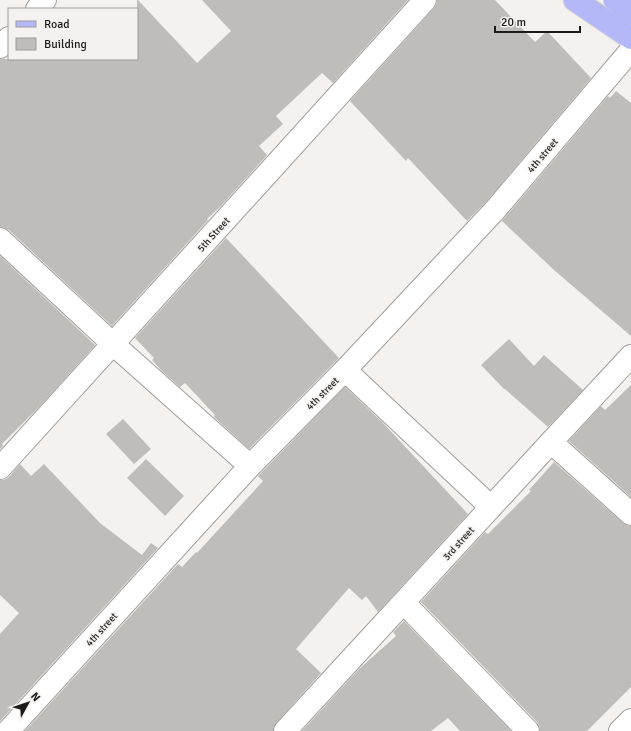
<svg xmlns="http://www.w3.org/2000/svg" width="631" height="731" font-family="Signika,sans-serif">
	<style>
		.building { fill: #bfbdba }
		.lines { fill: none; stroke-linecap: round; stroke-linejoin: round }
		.minor-casing { stroke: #a09d9b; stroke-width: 24 }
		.primary-casing { stroke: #cdcdcd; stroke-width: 24 }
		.minor { stroke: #fff; stroke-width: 22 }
		.primary { stroke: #b4b8f9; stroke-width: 22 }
		.labels { text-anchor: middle; stroke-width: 3; stroke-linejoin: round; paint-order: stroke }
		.street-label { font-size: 10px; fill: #1c1b1a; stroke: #f4f1ee }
	</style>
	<rect width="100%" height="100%" fill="#f4f1ee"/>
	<g class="building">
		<polygon points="137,0 138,0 197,63 231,31 202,0 408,0 333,83 322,73 276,116 283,124 259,146 267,155 221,206 207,219 208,220 112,326 9,230 3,227 0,227 0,59 137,59"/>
		<polygon points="437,0 495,0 535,42 547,31 591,78 486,202 467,221 408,158 406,161 350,101 434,8 437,3"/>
		<polygon points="616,91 631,103 631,336 554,270 502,221 608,96 610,98"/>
		<polygon points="226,238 339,358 249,449 214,417 215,415 185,383 180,387 162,371 152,360 154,358 135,338"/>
		<polygon points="0,256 95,345 41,405 2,444 3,446 0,449"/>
		<polygon points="509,339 534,366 544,355 583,390 548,427 505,389 504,389 481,365"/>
		<polygon points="631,385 631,497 569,441 601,406 605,410"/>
		<polygon points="345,387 384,424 468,514 378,612 366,596 362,600 349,588 296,649 321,673 276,723 273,728 273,731 25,731 178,564 182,567 196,552 197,553 263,481 258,476"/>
		<polygon points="123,419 151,449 134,464 106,434"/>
		<polygon points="146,459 184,496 165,516 127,478"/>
		<polygon points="554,462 623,523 628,526 631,526 631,687 587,731 540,731 540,728 537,722 421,602 485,532 488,534 531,491 529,490"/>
		<polygon points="20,464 31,476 44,464 100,523 142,555 151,543 158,548 0,721 0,634 19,613 0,595 0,480 4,480 9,477"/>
		<polygon points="404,621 511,731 460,731 448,718 431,731 302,731 359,669 396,636 393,632"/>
	</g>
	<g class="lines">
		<g class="minor-casing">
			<g id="minor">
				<polyline points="37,9 45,0"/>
				<polyline points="0,47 9,38"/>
				<polyline points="0,239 113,344 250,466"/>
				<polyline points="345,370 491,507"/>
				<polyline points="551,442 631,514"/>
				<polyline points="0,468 425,0"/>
				<polyline points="404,603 528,731"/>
				<polyline points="8,731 250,466 345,370 495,210 631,50"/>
				<polyline points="285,731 551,442 631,356"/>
				<polyline points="620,731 631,720"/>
			</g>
		</g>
		<g class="primary-casing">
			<g id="primary">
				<polyline points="575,0 631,38"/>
				<polyline points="615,0 631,13"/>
			</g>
		</g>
		<use href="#minor" class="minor"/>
		<use href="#primary" class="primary"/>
	</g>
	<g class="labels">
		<g class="street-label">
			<text transform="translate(542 155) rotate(-50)" y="4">4th street</text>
			<text transform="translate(213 234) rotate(-48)" y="4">5th Street</text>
			<text transform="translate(322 393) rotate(-45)" y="4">4th street</text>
			<text transform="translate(458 543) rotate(-48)" y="4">3rd street</text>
			<text transform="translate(101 629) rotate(-48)" y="4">4th street</text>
		</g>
	</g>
	<rect x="8" y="8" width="130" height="52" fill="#f4f1ee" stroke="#9e9b99"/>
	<rect x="16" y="21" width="20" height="6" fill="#b4b8f9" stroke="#9e9b99"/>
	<text x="44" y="28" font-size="12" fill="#1c1b1a">Road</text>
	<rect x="16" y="38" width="20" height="12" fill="#bfbdba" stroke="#9e9b99"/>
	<text x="44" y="48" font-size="12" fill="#1c1b1a">Building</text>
	<g transform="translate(28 703) rotate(50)" stroke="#f4f1ee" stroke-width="3" paint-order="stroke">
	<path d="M0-3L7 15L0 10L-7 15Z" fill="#1c1b1a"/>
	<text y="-6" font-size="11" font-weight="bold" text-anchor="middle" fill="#1c1b1a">N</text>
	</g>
	<path d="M495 26v6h85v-6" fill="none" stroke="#1c1b1a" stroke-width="2"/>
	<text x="501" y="26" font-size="12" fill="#1c1b1a" stroke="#f4f1ee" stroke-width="3" paint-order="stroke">20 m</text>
</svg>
